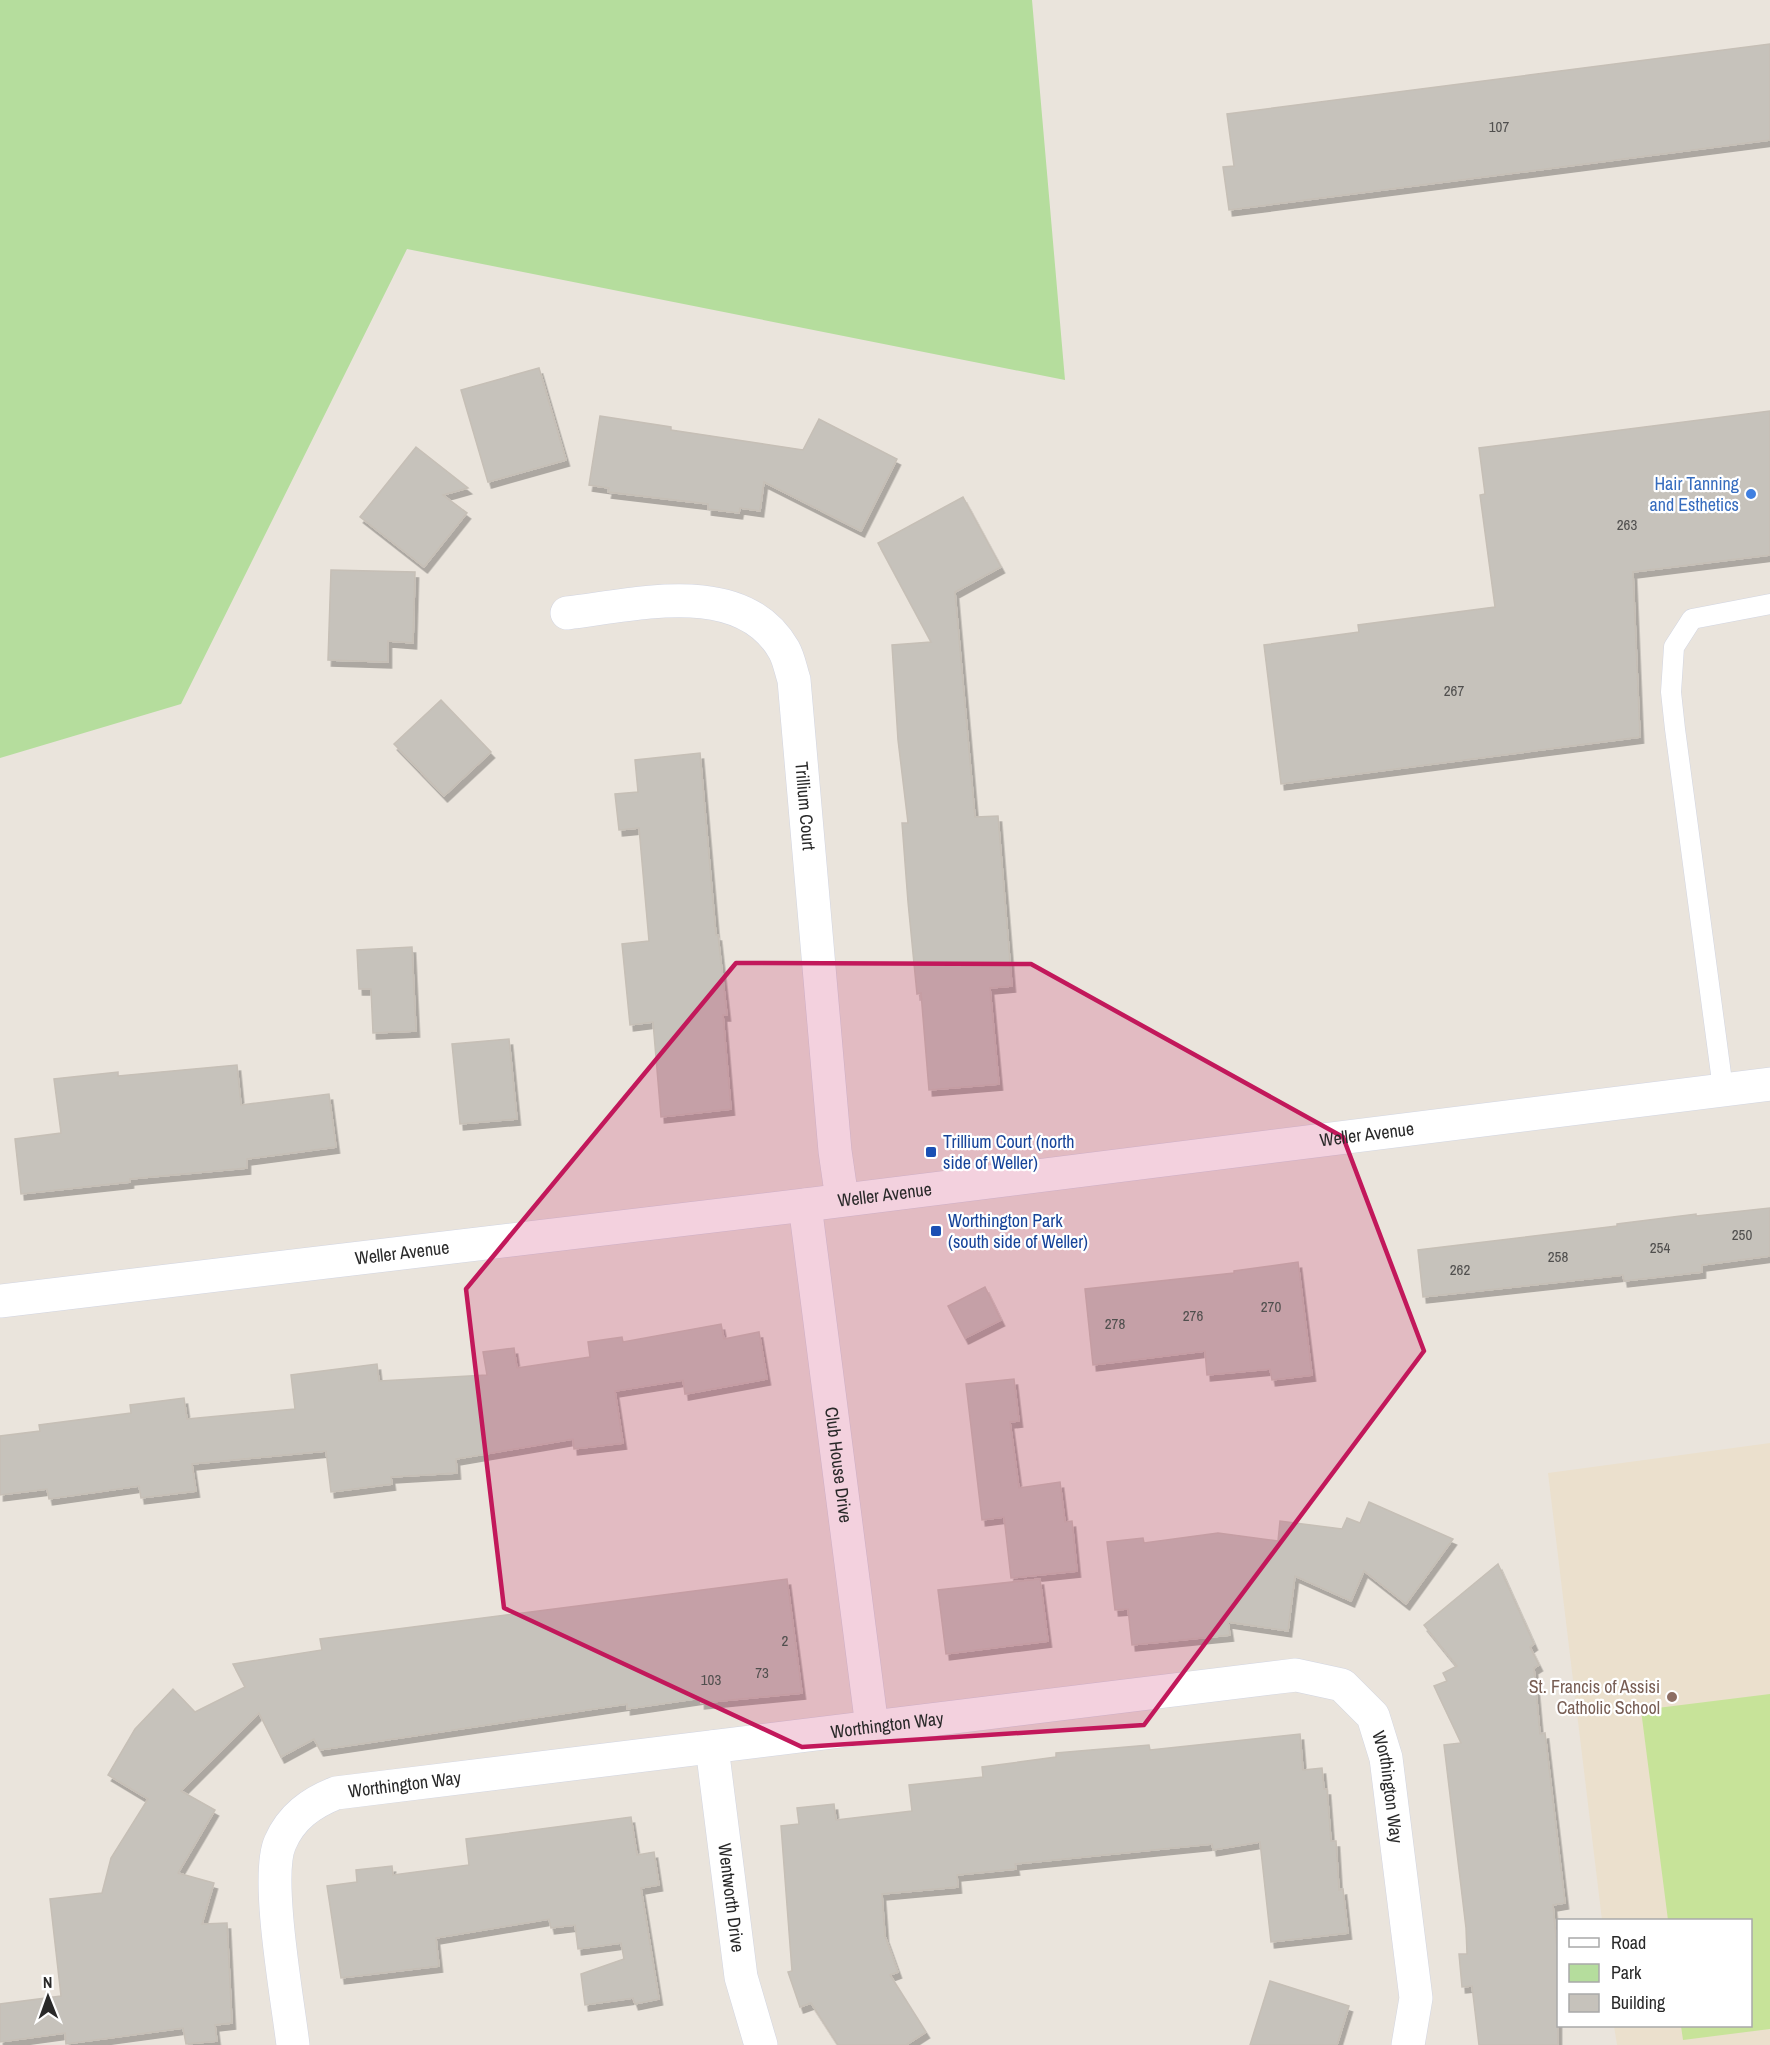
<svg xmlns="http://www.w3.org/2000/svg" width="1770" height="2045" font-family="'Archivo Narrow',sans-serif">
	<style>
		.education { fill: #ebe0cd }
		.green { fill: #b5dd9d }
		.pitch { fill: #c7e399 }
		.building { fill: #c6c2bb; stroke: #c6bfb6; stroke-width: 1.5; filter: url(#shadow) }
		.lines { fill: none; stroke-linecap: round; stroke-linejoin: round }
		.lane-casing { stroke: #d2d5e1; stroke-width: 21 }
		.street-casing { stroke: #d2d5e1; stroke-width: 34 }
		.secondary-casing { stroke: #d2d5e1; stroke-width: 34 }
		.lane { stroke: #fff; stroke-width: 20 }
		.street { stroke: #fff; stroke-width: 33 }
		.secondary { stroke: #fff; stroke-width: 33 }
		.marked { fill: #c2185b; fill-opacity: 0.2; stroke: #c2185b; stroke-width: 4.5; stroke-linejoin: round }
		.shop-dot { fill: #3f7fe0; stroke: #fff; stroke-width: 2 }
		.transit-dot { fill: #1a4fb4; stroke: #fff; stroke-width: 2 }
		.education-dot { fill: #8d6e63; stroke: #fff; stroke-width: 2 }
		.labels { text-anchor: middle; stroke-width: 4.5; stroke-linejoin: round; paint-order: stroke }
		.number-label { font-size: 15px; fill: #504f4e }
		.shop-label { font-size: 18px; fill: #366cbe; stroke: #fff; text-anchor: end }
		.street-label { font-size: 18px; fill: #292929; stroke: #fff }
		.transit-label { font-size: 18px; fill: #164399; stroke: #fff; text-anchor: start }
		.education-label { font-size: 18px; fill: #785e54; stroke: #fff; text-anchor: end }
	</style>
	<defs>
		<filter id="shadow"><feDropShadow dx="3.5" dy="6" stdDeviation="0" flood-color="#0004"/></filter>
	</defs>
	<rect width="100%" height="100%" fill="#eae4dc"/>
	<polygon class="education" points="1770,1443 1770,2045 1617,2045 1614,2026 1750,2026 1750,1920 1602,1920 1548,1473"/>
	<polygon class="green" points="0,0 1032,0 1065,380 407,249 181,704 0,758"/>
	<polygon class="pitch" points="1770,1694 1770,2029 1683,2040 1681,2026 1750,2026 1750,1920 1668,1920 1641,1710"/>
	<g class="building">
		<polygon points="1770,44 1770,140 1229,210 1223,167 1234,166 1227,114"/>
		<polygon points="539,368 566,460 488,482 461,390"/>
		<polygon points="1770,411 1770,555 1633,572 1640,737 1281,784 1264,645 1359,632 1358,625 1495,607 1480,495 1485,494 1479,448"/>
		<polygon points="600,416 671,427 671,430 803,450 819,419 897,459 861,531 764,482 760,511 740,508 739,513 708,509 708,504 608,492 609,488 589,485"/>
		<polygon points="416,447 468,488 443,495 467,513 424,567 360,517"/>
		<polygon points="963,497 1001,567 955,592 975,817 998,816 1012,986 990,988 999,1084 929,1090 921,993 917,994 908,902 902,823 908,823 898,740 892,645 931,642 878,543"/>
		<polygon points="331,570 415,572 413,643 388,641 388,662 328,660"/>
		<polygon points="441,700 491,752 444,796 394,744"/>
		<polygon points="700,753 716,935 718,935 727,1015 723,1015 731,1109 661,1117 653,1022 630,1025 622,944 649,941 639,828 619,830 615,794 638,792 635,760"/>
		<polygon points="412,947 416,1031 373,1033 371,989 359,989 357,950"/>
		<polygon points="509,1039 517,1119 460,1124 452,1044"/>
		<polygon points="237,1065 241,1105 329,1094 336,1147 247,1159 247,1168 130,1179 130,1182 21,1194 15,1139 61,1133 54,1079 118,1072 118,1076"/>
		<polygon points="1770,1208 1770,1256 1702,1265 1702,1272 1624,1281 1623,1275 1423,1297 1418,1250 1617,1226 1617,1224 1696,1214 1696,1216"/>
		<polygon points="1298,1262 1312,1375 1272,1380 1270,1369 1207,1375 1205,1351 1093,1365 1085,1289 1234,1273 1234,1271"/>
		<polygon points="985,1287 1001,1320 965,1338 948,1306"/>
		<polygon points="721,1324 724,1339 759,1332 767,1379 685,1394 683,1380 615,1391 623,1443 574,1449 573,1439 456,1459 457,1473 391,1477 392,1484 331,1492 326,1451 192,1464 196,1491 141,1498 139,1486 49,1499 47,1489 0,1495 0,1436 40,1431 39,1425 131,1413 130,1405 184,1398 187,1419 295,1409 291,1375 377,1364 379,1381 487,1375 483,1352 514,1348 517,1368 590,1357 588,1342 622,1337 623,1342"/>
		<polygon points="1014,1379 1019,1421 1010,1422 1019,1488 1060,1482 1065,1522 1072,1521 1077,1571 1011,1578 1004,1517 982,1520 966,1384"/>
		<polygon points="1369,1502 1453,1539 1406,1604 1364,1571 1351,1601 1295,1576 1288,1631 1228,1622 1230,1635 1132,1645 1128,1609 1115,1610 1107,1542 1143,1538 1144,1543 1218,1533 1278,1541 1280,1521 1342,1529 1347,1518 1360,1523"/>
		<polygon points="1498,1564 1534,1644 1530,1647 1539,1665 1534,1668 1540,1734 1545,1733 1565,1903 1553,1905 1558,1959 1558,2045 1479,2045 1472,1986 1462,1987 1459,1954 1467,1954 1466,1928 1444,1745 1461,1743 1434,1686 1447,1681 1443,1673 1457,1666 1424,1625"/>
		<polygon points="787,1579 802,1693 701,1703 701,1698 627,1709 627,1704 320,1750 314,1739 281,1757 259,1713 181,1791 215,1810 178,1873 214,1883 202,1924 227,1923 232,2023 215,2025 217,2041 186,2044 183,2028 66,2044 65,2033 0,2042 0,2004 61,1996 50,1899 102,1893 111,1858 148,1799 108,1775 135,1729 173,1689 195,1712 245,1687 233,1664 322,1650 320,1639"/>
		<polygon points="1040,1579 1048,1641 946,1654 938,1590"/>
		<polygon points="1300,1734 1303,1770 1322,1768 1324,1789 1327,1789 1331,1841 1336,1841 1339,1890 1343,1889 1348,1933 1271,1942 1260,1842 1213,1850 1212,1844 1015,1864 1016,1869 957,1875 958,1887 882,1894 885,1936 898,1972 890,1975 926,2032 906,2045 838,2045 811,2003 800,2007 788,1972 792,1971 781,1826 799,1824 797,1808 834,1804 836,1820 912,1811 909,1785 983,1777 982,1767 1056,1757 1056,1753 1149,1745 1150,1750"/>
		<polygon points="631,1817 637,1855 654,1852 659,1885 641,1888 659,1999 635,2004 633,1998 585,2005 581,1974 624,1959 621,1943 578,1949 575,1925 551,1928 549,1919 436,1938 439,1966 341,1978 327,1886 357,1882 356,1870 392,1866 393,1875 469,1865 466,1839"/>
		<polygon points="1270,1981 1349,2006 1337,2045 1250,2045"/>
	</g>
	<g class="lines">
		<g class="lane-casing">
			<polyline id="lane" points="1723,1089 1675,729 1671,692 1674,647 1692,619 1770,604"/>
		</g>
		<g class="street-casing">
			<g id="street">
				<path id="s1" d="M567 613C635 605 742 576 784 650 789 659 791 671 794 680L835 1151 842 1199"/>
				<path id="s2" d="M805 1205 872 1727"/>
				<path id="s3" d="M712 1747 741 1977 761 2045"/>
				<path id="s4" d="M293 2045C288 2002 265 1877 280 1843 291 1817 311 1803 336 1793L1296 1675 1342 1685 1373 1716 1386 1758 1416 1998 1408 2045"/>
			</g>
		</g>
		<g class="secondary-casing">
			<g id="secondary">
				<path id="s5" d="M0 1301 805 1205 1770 1084"/>
			</g>
		</g>
		<use href="#lane" class="lane"/>
		<use href="#street" class="street"/>
		<use href="#secondary" class="secondary"/>
	</g>
	<path class="marked" d="M736 963 1031 964 1343 1137 1424 1351 1144 1725 802 1747 504 1608 466 1289Z"/>
	<circle class="shop-dot" cx="1751" cy="494" r="6"/>
	<g class="transit-dot">
		<rect x="925" y="1146" width="12" height="12" rx="3"/>
		<rect x="930" y="1225" width="12" height="12" rx="3"/>
	</g>
	<circle class="education-dot" cx="1672" cy="1697" r="6"/>
	<g class="labels">
		<g class="number-label">
			<text x="1499" y="132">107</text>
			<text x="1627" y="530">263</text>
			<text x="1454" y="696">267</text>
			<text x="1742" y="1240">250</text>
			<text x="1660" y="1253">254</text>
			<text x="1558" y="1262">258</text>
			<text x="1460" y="1275">262</text>
			<text x="1271" y="1312">270</text>
			<text x="1193" y="1321">276</text>
			<text x="1115" y="1329">278</text>
			<text x="785" y="1646">2</text>
			<text x="762" y="1678">73</text>
			<text x="711" y="1685">103</text>
		</g>
		<g class="shop-label">
			<text x="1739" y="490">Hair Tanning<tspan x="1739" dy="21">and Esthetics</tspan></text>
		</g>
		<g class="street-label">
			<text dy="6" stroke="none"><textPath href="#s1" startOffset="393">Trillium Court</textPath></text>
			<text dy="6" stroke="none"><textPath href="#s5" startOffset="1377">Weller Avenue</textPath></text>
			<text dy="6" stroke="none"><textPath href="#s5" startOffset="891">Weller Avenue</textPath></text>
			<text dy="6" stroke="none"><textPath href="#s5" startOffset="405">Weller Avenue</textPath></text>
			<text dy="6" stroke="none"><textPath href="#s2" startOffset="262">Club House Drive</textPath></text>
			<text dy="6" stroke="none"><textPath href="#s4" startOffset="836">Worthington Way</textPath></text>
			<text dy="6" stroke="none"><textPath href="#s4" startOffset="350">Worthington Way</textPath></text>
			<text dy="6" stroke="none"><textPath href="#s4" startOffset="1412">Worthington Way</textPath></text>
			<text dy="6" stroke="none"><textPath href="#s3" startOffset="152">Wentworth Drive</textPath></text>
		</g>
		<g class="transit-label">
			<text x="943" y="1148">Trillium Court (north<tspan x="943" dy="21">side of Weller)</tspan></text>
			<text x="948" y="1227">Worthington Park<tspan x="948" dy="21">(south side of Weller)</tspan></text>
		</g>
		<g class="education-label">
			<text x="1660" y="1693">St. Francis of Assisi<tspan x="1660" dy="21">Catholic School</tspan></text>
		</g>
	</g>
	<rect x="1557" y="1919" width="195" height="108" fill="#ffffff" stroke="#a9a9a9" stroke-width="1.5"/>
	<rect x="1569" y="1938" width="30" height="9" fill="#ffffff" stroke="#a9a9a9" stroke-width="1.5"/>
	<text x="1611" y="1949" font-size="18" fill="#292929">Road</text>
	<rect x="1569" y="1964" width="30" height="18" fill="#b5dd9d" stroke="#a9a9a9" stroke-width="1.5"/>
	<text x="1611" y="1979" font-size="18" fill="#292929">Park</text>
	<rect x="1569" y="1994" width="30" height="18" fill="#c6c2bb" stroke="#a9a9a9" stroke-width="1.5"/>
	<text x="1611" y="2009" font-size="18" fill="#292929">Building</text>
	<g transform="translate(48 1997) rotate(359)" stroke="#ffffff" stroke-width="4.5" paint-order="stroke">
	<path d="M0-4.5L10 22L0 15L-10 22Z" fill="#292929"/>
	<text y="-9" font-size="16" font-weight="bold" text-anchor="middle" fill="#292929">N</text>
	</g>
</svg>
